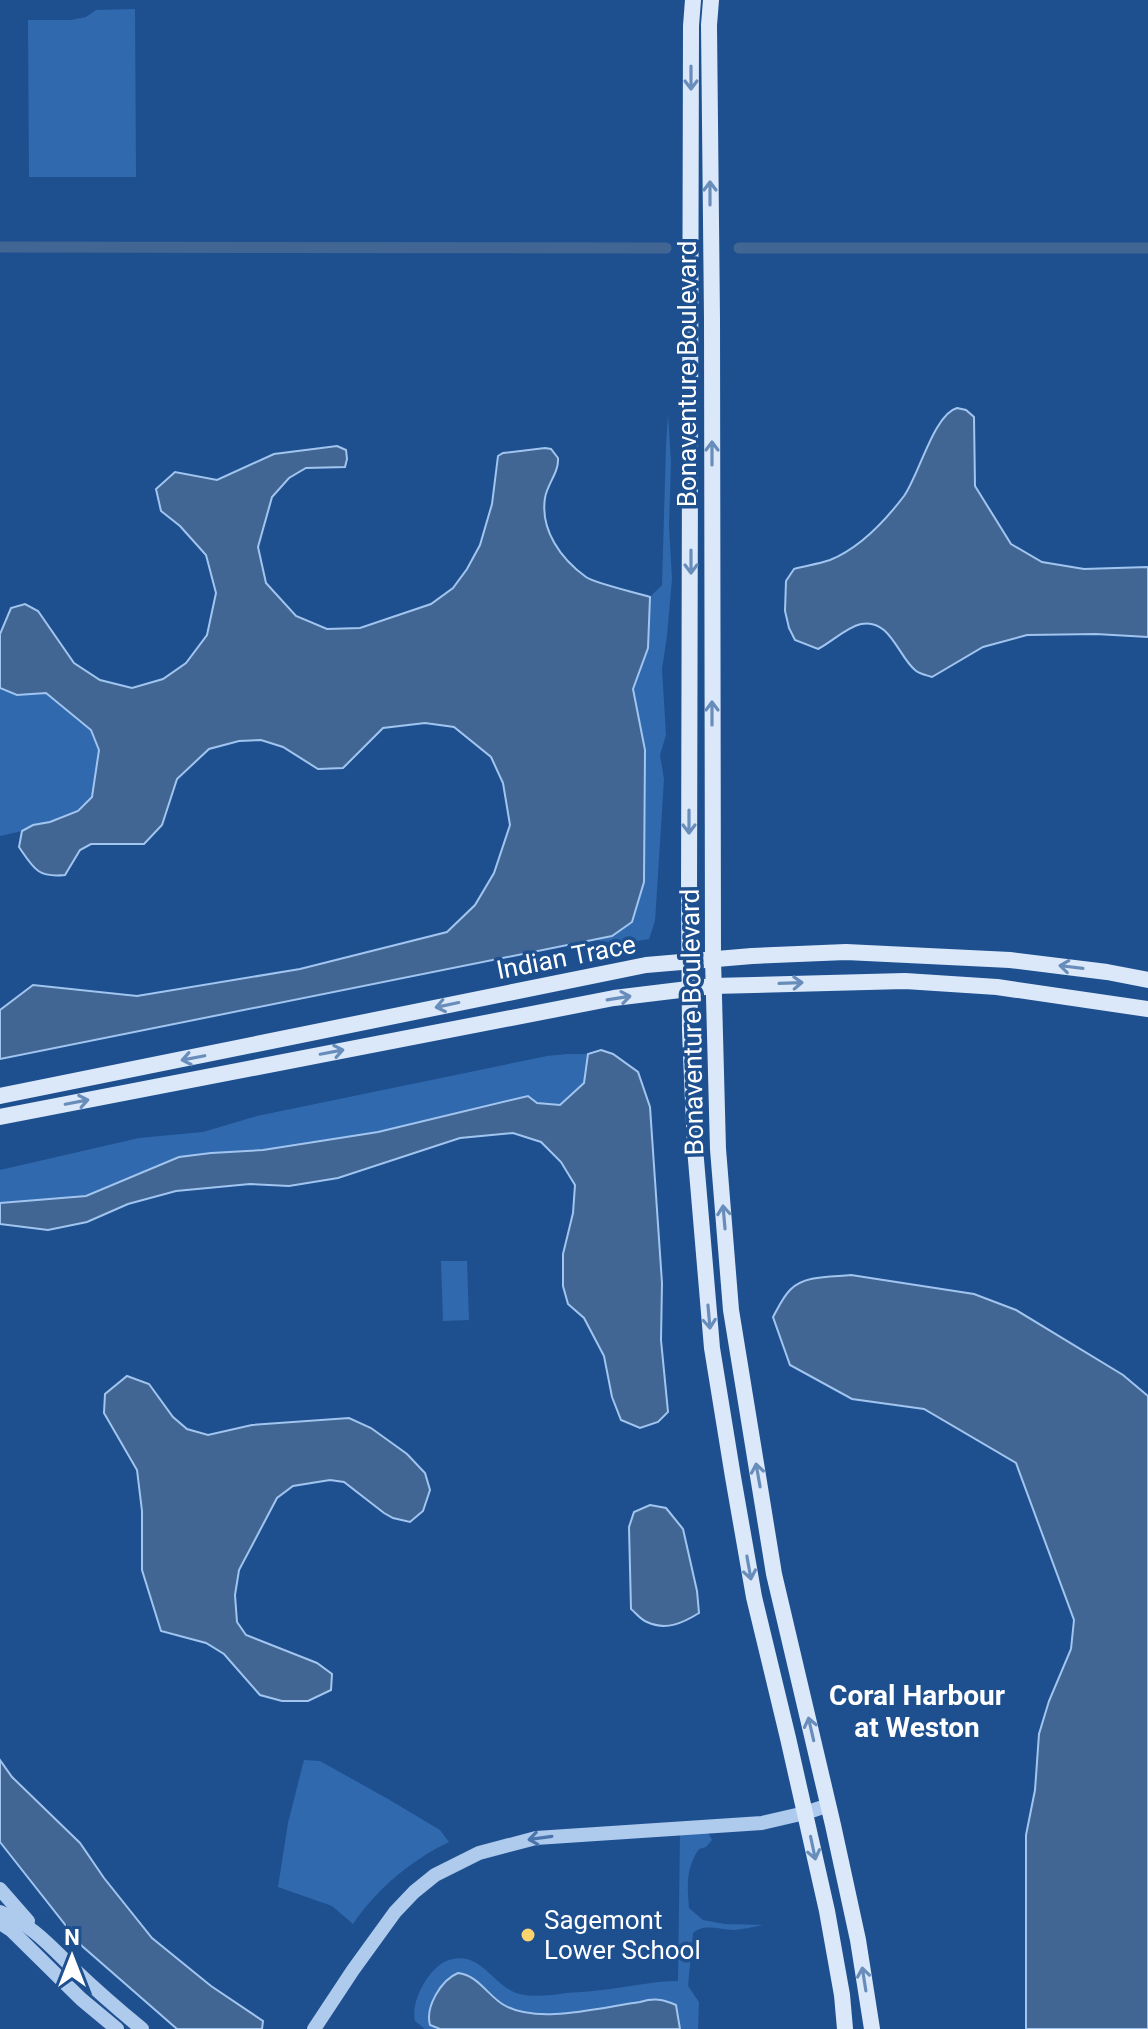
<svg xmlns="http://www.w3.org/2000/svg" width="1148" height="2029" font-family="Roboto,sans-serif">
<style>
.green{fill:#3169ae}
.water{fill:#426694;stroke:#a1c5ef;stroke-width:2}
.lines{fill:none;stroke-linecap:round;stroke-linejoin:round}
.canal{stroke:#426694;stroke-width:11}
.tertiary{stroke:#aecaed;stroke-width:14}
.secondary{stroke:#dae8fa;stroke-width:16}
.oneway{stroke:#698dba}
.oneway2{stroke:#4975ac}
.poi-dot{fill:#fcd36d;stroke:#1e5090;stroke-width:3}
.labels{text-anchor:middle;stroke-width:7;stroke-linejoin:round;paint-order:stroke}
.street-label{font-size:26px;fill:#fff;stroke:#1e5090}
.poi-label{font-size:26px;fill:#fff;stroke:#1e5090;text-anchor:start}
.neighbourhood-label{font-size:28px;font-weight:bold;fill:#fff;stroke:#1e5090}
</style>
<rect width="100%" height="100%" fill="#1e5090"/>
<g class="green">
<path d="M135,9L136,177H29L28,20H71L86,17L96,10Z"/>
<path d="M668,415L671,462L669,526L672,579L667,636L662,669L666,735L660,755L664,779L655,921L649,939L620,944L596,940L612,936L645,750L633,689L648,648L650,597L662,585L666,446Z"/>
<path d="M0,688L17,695L46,693L91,730L99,750L92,797L78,811L50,822L33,825L22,831L0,836Z"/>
<path d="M568,1054H588L584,1083L560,1105L537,1103L528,1096L378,1132L263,1150L211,1153L179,1157L86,1196L0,1203V1170L139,1138L203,1132L257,1116L547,1056Z"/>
<path d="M441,1261H467L469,1320L443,1321Z"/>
<path d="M304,1760L320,1761L388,1799L440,1830L449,1842C411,1860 376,1890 353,1924L332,1906L278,1887L288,1823Z"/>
<path d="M704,1832L709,1834L712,1840L706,1847L699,1849C686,1867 687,1887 689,1908L703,1920L725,1924L763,1925C753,1927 744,1929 734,1930C720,1930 705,1923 693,1933L688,1986L699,2002L698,2029H680L676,2005C663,1999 654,1998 640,2002C610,2006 548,2021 521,2013C498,2006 481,1978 464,1974C458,1972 457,1974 452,1976L430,2025L440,2029H425L415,2021C410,2002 429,1966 449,1960C483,1949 493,1990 524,1995C538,1997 553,1995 567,1993C581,1992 596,1991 610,1989C633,1986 655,1981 678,1981L680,1834Z"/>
</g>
<g class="water">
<path d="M957,408L966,410L974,417L975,486L1011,544L1042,562L1084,569L1148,567V637L1096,634L1027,635L983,647L932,677C926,675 919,674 915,670C898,656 890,618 861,624C845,628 832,642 818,649L795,640L789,628L785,611L786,581L794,569C805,566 818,564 830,560C860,548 885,521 904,496C919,475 934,414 957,408Z"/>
<path d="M337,446L346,450L347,459L345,467L306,468L289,478L272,497L258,547L266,583L296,616L327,629L360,628L431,604L453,588L467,569L480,545L492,504L498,456L503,453L545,448L551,449L558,458C559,473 547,484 545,498C540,530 561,559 586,577C596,584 635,592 650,597L648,648L633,689L645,750L644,882L632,922L612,936L0,1059V1010L33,985L137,996L300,969L447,932L475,905L494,873L510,825L503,783L491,757L454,727L425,723L383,728L343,768L318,769L283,747L261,740L239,741L209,749L177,779L162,825L144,844H91L80,850L65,875C38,878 34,869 19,847L22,831L33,825L50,822L78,811L92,797L99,750L91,730L46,693L17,695L0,688V634L11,608L25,604L38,611L74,663L100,680L132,688L163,679L186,663L207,635L216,593L206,555L180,526L161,511L156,489L175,472L217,480L274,454Z"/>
<path d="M601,1050L613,1054L638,1072L650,1107L662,1283L661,1340L668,1412L658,1422L640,1428L621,1420L612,1397L604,1356L584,1318L568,1304L563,1286V1254L573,1213L575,1185L561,1162L541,1142L513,1133L460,1138L338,1178L289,1186L250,1184L176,1191L128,1204L87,1222L48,1230L0,1224V1203L86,1196L179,1157L211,1153L263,1150L378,1132L528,1096L537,1103L560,1105L584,1083L588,1054Z"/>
<path d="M851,1275L974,1294L1016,1310L1123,1375L1148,1396V2029H1026V1835L1035,1790L1039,1734L1049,1701L1071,1649L1074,1620L1016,1463L924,1409L852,1399L790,1365L773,1317C778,1308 783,1297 790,1290C804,1275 832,1277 851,1275Z"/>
<path d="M127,1376L149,1384L173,1417L187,1429L208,1435L252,1425L349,1418L371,1428L407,1454L425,1473L430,1490L423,1511L410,1522L393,1518L384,1513L344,1482L330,1480L293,1486L277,1498L239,1570L235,1595L237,1622L246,1635L317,1663L332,1674L331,1690L308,1701H282L260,1695L224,1654L206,1643L161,1631L142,1570V1511L137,1470L104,1413L105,1394Z"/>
<path d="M650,1505L666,1508L683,1529L697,1591L699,1613C683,1623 666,1631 647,1622C641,1620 636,1613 631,1609L629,1527L634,1512Z"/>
<path d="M0,1760L12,1777L80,1843L104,1878L152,1938L211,1986L263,2021L262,2029H177L82,1946L0,1842Z"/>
<path d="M458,1973C478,1975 488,1996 504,2005C537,2025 602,2007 640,2002C654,1998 663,1999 676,2005L680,2029H440L430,2025C425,2007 441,1980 458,1973Z"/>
</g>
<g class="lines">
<g class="canal">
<path d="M0,247L666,248"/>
<path d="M739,248H1148"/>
</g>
<g class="tertiary">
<path d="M0,1889L28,1921"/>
<path d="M0,1912C33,1925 50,1946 75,1970C97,1991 119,2010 142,2029"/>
<path d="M0,1923L11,1930L81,1999L117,2029"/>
<path d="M314,2029L353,1970L395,1912L414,1892L435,1875L479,1853L536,1838L762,1823L805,1813L829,1805"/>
</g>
<g class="secondary">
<path d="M693,0L691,26L689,897L690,1031L695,1148L712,1348L733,1477L754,1597L788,1738L827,1911L842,1995L845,2029"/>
<path d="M711,0L709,25L712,319L713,959L718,1149L731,1310L774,1574L833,1825L858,1940L872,2029"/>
<path d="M0,1096L646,965L752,956L846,952L1010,960L1107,972L1148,980"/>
<path d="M0,1117L614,998L713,986L905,981L997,987L1148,1009"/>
</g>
</g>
<defs><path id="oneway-shaft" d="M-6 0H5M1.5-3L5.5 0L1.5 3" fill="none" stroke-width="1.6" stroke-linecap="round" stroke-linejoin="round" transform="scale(2)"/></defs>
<g class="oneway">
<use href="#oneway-shaft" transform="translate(691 78) rotate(90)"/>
<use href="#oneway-shaft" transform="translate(710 193) rotate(-90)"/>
<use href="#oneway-shaft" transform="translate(712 453) rotate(-90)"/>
<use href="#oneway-shaft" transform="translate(691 562) rotate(90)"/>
<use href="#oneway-shaft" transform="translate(712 713) rotate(-90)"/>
<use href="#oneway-shaft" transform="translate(689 822) rotate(90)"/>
<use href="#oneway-shaft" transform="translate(1071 967) rotate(-173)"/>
<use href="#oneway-shaft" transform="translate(791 983) rotate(-2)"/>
<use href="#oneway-shaft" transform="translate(619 998) rotate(-9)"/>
<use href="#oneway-shaft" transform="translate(447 1005) rotate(168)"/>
<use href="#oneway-shaft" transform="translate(332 1052) rotate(-11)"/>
<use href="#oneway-shaft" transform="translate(193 1058) rotate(169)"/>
<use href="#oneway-shaft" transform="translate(77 1102) rotate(-11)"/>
<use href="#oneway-shaft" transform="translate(724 1217) rotate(-95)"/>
<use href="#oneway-shaft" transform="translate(709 1317) rotate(85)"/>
<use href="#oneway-shaft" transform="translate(758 1475) rotate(-100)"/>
<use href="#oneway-shaft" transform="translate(749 1568) rotate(80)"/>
<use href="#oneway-shaft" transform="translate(811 1729) rotate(-103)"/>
<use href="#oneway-shaft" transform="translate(813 1848) rotate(78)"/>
<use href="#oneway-shaft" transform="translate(864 1979) rotate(-99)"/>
</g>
<use class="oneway2" href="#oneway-shaft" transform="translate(540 1838) rotate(172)"/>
<circle class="poi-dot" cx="528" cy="1935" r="8"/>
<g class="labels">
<g class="street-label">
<text transform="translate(687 374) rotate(-90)" y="9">Bonaventure Boulevard</text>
<text transform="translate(566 957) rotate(-11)" y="9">Indian Trace</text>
<text transform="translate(692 1022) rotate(-91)" y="9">Bonaventure Boulevard</text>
</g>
<g class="poi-label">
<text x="544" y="1929">Sagemont<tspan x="544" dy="30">Lower School</tspan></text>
</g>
<g class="neighbourhood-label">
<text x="917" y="1705">Coral Harbour<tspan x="917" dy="32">at Weston</tspan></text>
</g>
</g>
<g transform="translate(72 1957)" stroke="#1e5090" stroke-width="6" paint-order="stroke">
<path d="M0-6L14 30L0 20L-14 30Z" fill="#ffffff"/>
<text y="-12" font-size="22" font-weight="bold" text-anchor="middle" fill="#ffffff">N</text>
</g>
</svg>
